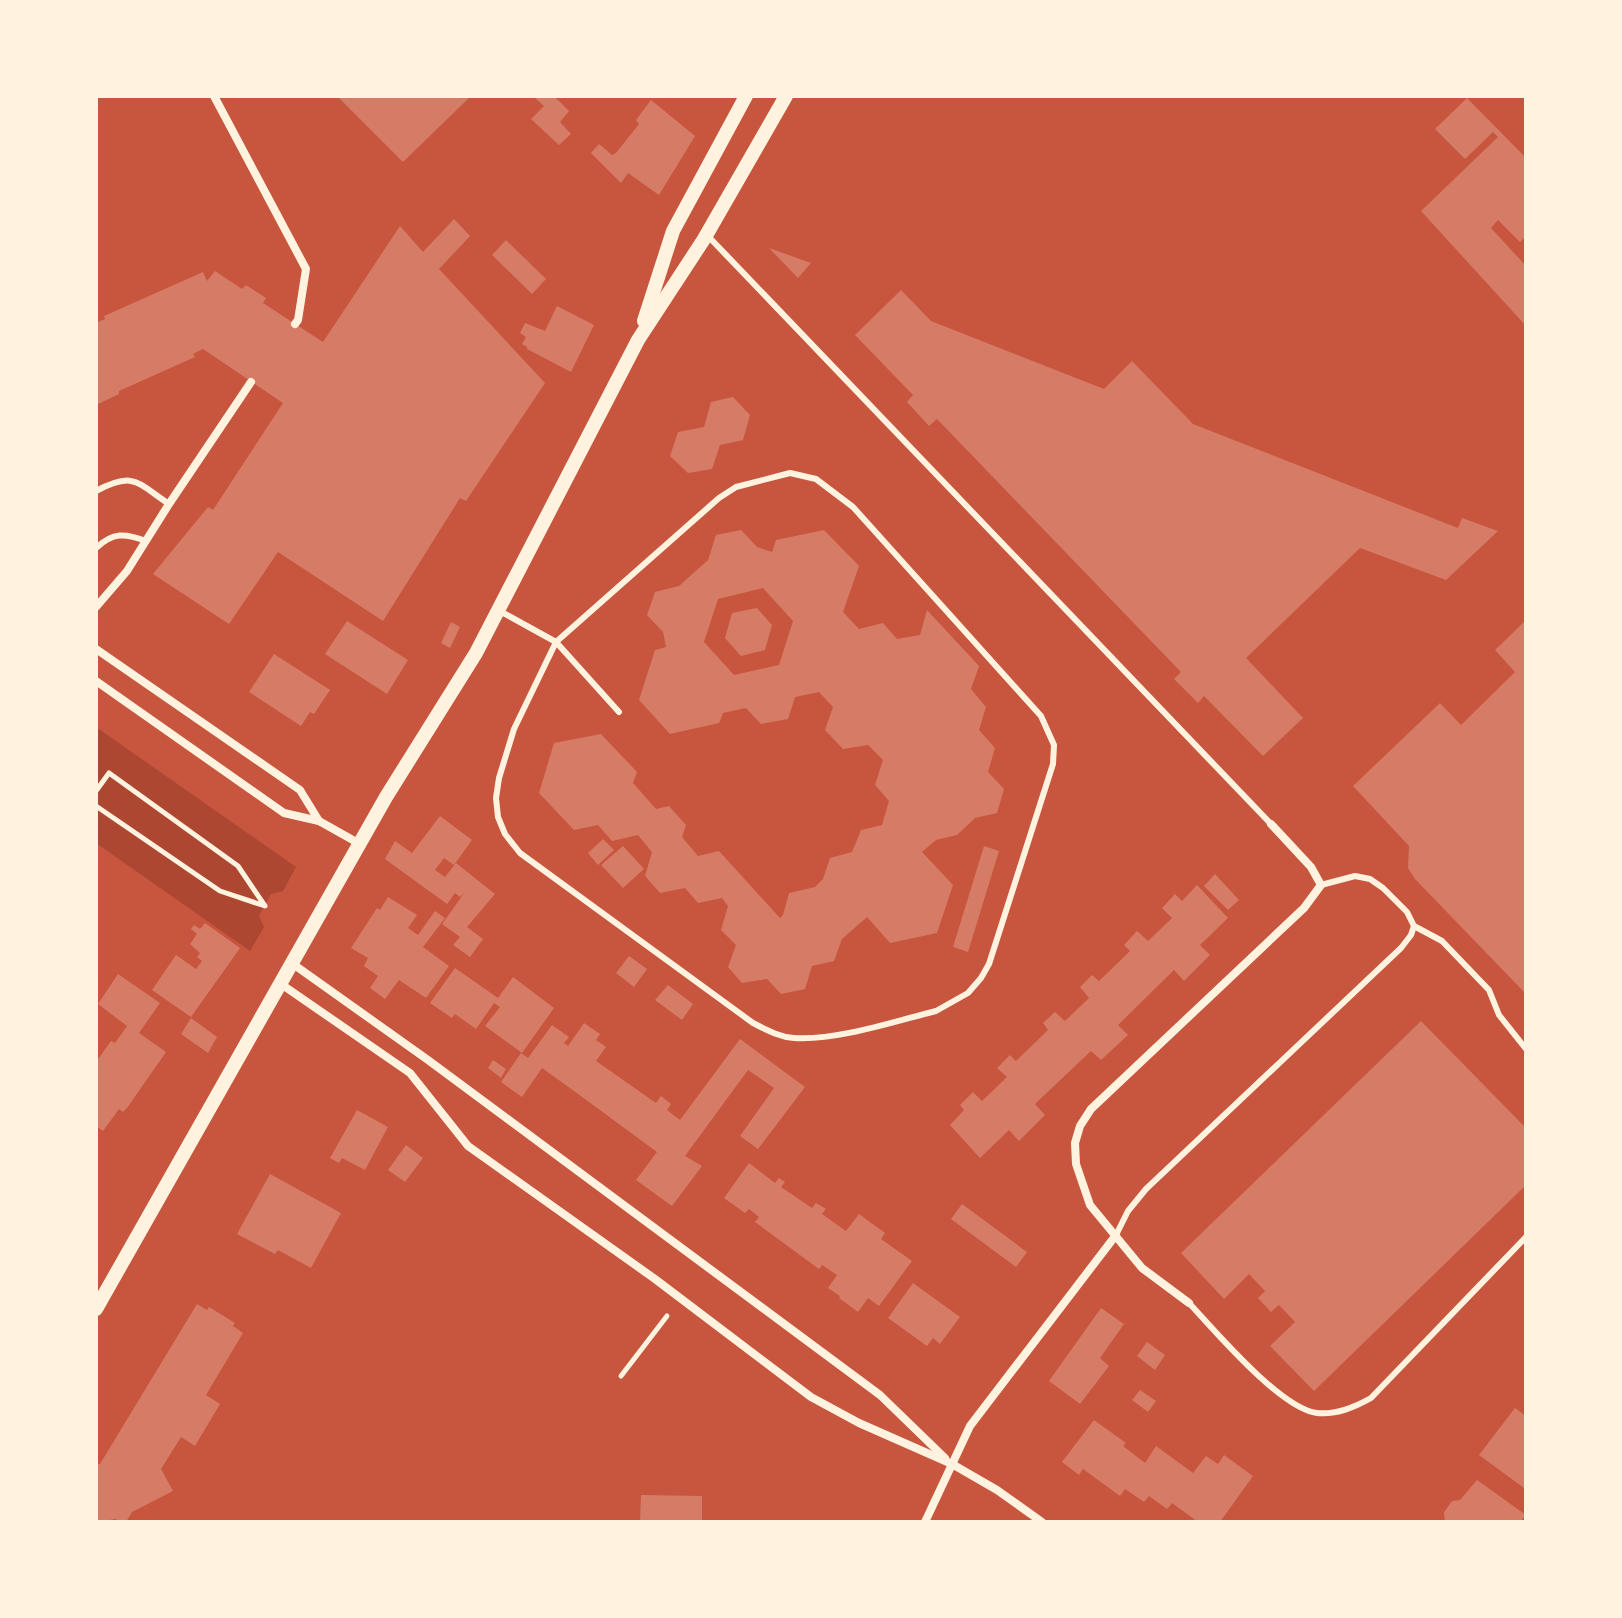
<svg xmlns="http://www.w3.org/2000/svg" width="1622" height="1618" font-family="Figtree,sans-serif">
<style>
.green{fill:#ae4732}
.building{fill:#d67c66;fill-rule:evenodd}
.lines{fill:none;stroke-linecap:round;stroke-linejoin:round}
.path{stroke:#fff3e0;stroke-width:5}
.service{stroke:#fff3e0;stroke-width:6}
.minor{stroke:#fff3e0;stroke-width:8}
.tertiary{stroke:#fff3e0;stroke-width:14}
</style>
<rect width="100%" height="100%" fill="#c8553d"/>
<path class="green" d="M96,727L296,867L283,891L271,894L259,916L264,927L250,951L96,843Z"/>
<g class="building">
<path d="M337,96H471L403,162Z"/>
<path d="M533,96H554L569,111L560,122L571,134L559,145L531,119L544,106Z"/>
<path d="M1467,98L1526,158V236L1520,242L1498,220L1491,228L1526,266V326L1421,211L1498,137L1493,132L1465,159L1435,129Z"/>
<path d="M651,100L695,136L659,195L628,173L621,183L591,153L599,144L612,155L616,153L639,124L636,120Z"/>
<path d="M454,219L470,236L439,269L545,383L466,501L460,498L383,621L278,552L229,624L153,574L208,507L213,510L283,403L203,349L193,354L195,357L119,391V394L96,405V323L105,319L104,316L203,272L207,281L215,271L242,289L246,285L266,298L263,303L323,342L400,226L423,252Z"/>
<path d="M506,240L546,279L532,294L492,255Z"/>
<path d="M769,248L811,263L798,278Z"/>
<path d="M901,290L931,321L1104,389L1132,361L1193,424L1458,528L1462,518L1498,531L1446,580L1360,548L1246,658L1303,718L1263,756L1204,696L1198,703L1174,679L1181,672L937,419L929,426L907,402L913,395L855,335Z"/>
<path d="M557,306L594,325L571,372L527,349V347L522,344L526,337L520,333L525,323L545,331Z"/>
<path d="M733,397L750,415L743,440L720,445L712,469L688,473L670,456L678,432L704,427L711,402Z"/>
<path d="M741,530L757,547L772,552L776,540L824,530L859,566L843,612L859,629L883,623L897,639L920,635L927,610L979,666L971,689L986,707L979,730L995,748L988,772L1004,789L997,813L975,818L957,835L936,840L922,852L953,885L937,933L890,943L867,917L842,939L834,961L812,966L805,989L781,994L767,979L742,983L728,967L736,945L721,930L728,906L722,898L698,903L685,888L660,893L645,876L652,852L638,835L612,841L598,825L574,830L539,793L554,743L601,734L637,772L633,783L656,809L669,806L686,825L682,837L698,856L719,851L780,918L783,915L789,893L815,887L823,879L830,858L852,852L861,830L882,825L889,801L875,785L883,760L868,745L843,749L825,730L833,707L819,692L795,697L788,719L761,724L746,708L723,713L719,723L670,734L639,700L655,650L666,647L663,632L647,615L655,592L679,586L708,560L716,535ZM763,588L793,621L779,665L734,675L704,642L718,599Z"/>
<path d="M757,608L772,625L765,650L741,656L725,638L732,613Z"/>
<path d="M1526,620V994L1415,879L1408,868L1409,846L1353,786L1440,703L1461,725L1515,672L1495,650Z"/>
<path d="M347,621L408,660L387,694L325,654Z"/>
<path d="M451,622L460,627L450,648L441,643Z"/>
<path d="M274,654L330,690L314,714L310,712L301,726L249,692Z"/>
<path d="M440,816L472,840L454,865L444,858L435,870L445,877L456,863L495,894L467,927L483,939L470,957L453,945L460,937L442,924L465,892L460,897L455,893L447,904L385,859L395,841L412,853Z"/>
<path d="M603,839L614,850L598,865L588,853Z"/>
<path d="M623,846L644,869L623,888L601,865Z"/>
<path d="M984,846L999,851L968,952L953,947Z"/>
<path d="M1215,874L1239,900L1228,910L1204,886Z"/>
<path d="M1197,885L1228,918L1200,945L1210,955L1184,981L1174,970L1118,1025L1128,1035L1101,1060L1091,1051L1035,1104L1045,1115L1019,1141L1009,1130L980,1158L950,1125L964,1110L960,1105L973,1092L982,1101L1007,1077L997,1068L1010,1055L1016,1061L1048,1030L1043,1023L1055,1012L1065,1021L1089,998L1080,987L1092,975L1099,981L1130,951L1124,945L1137,931L1148,941L1172,918L1162,908L1175,894L1182,901Z"/>
<path d="M388,897L417,915L408,928L418,935L435,911L445,918L423,947L449,966L426,998L399,980L385,999L370,988L378,976L364,966L368,958L351,948L377,908L380,910Z"/>
<path d="M205,923L240,948L191,1017L152,990L176,955L196,969L202,961L197,957L200,953L190,944L197,934L191,929L194,925L200,929Z"/>
<path d="M629,956L647,969L634,987L616,973Z"/>
<path d="M455,968L498,998L513,977L554,1008L522,1053L485,1026L500,1007L494,1003L476,1029L455,1014L452,1018L430,1003Z"/>
<path d="M118,974L160,1003L139,1033L166,1052L127,1108L123,1112L119,1109L103,1131L96,1126V1062L111,1041L115,1043L127,1026L98,1004Z"/>
<path d="M668,985L693,1004L682,1020L655,1000Z"/>
<path d="M191,1018L217,1037L208,1053L181,1034Z"/>
<path d="M1421,1021L1526,1128V1185L1314,1391L1270,1346L1295,1322L1279,1305L1271,1312L1258,1298L1265,1291L1249,1274L1224,1299L1181,1253Z"/>
<path d="M584,1023L600,1034L596,1040L606,1047L596,1061L656,1103L661,1096L671,1104L667,1110L680,1120L740,1039L805,1087L758,1149L740,1136L774,1088L748,1070L685,1156L702,1166L672,1206L636,1180L657,1152L574,1091L542,1068L522,1097L501,1082L521,1053L528,1058L552,1025L569,1037L564,1043L568,1046Z"/>
<path d="M493,1060L506,1069L501,1078L488,1068Z"/>
<path d="M357,1110L388,1127L365,1170L342,1158L339,1163L330,1158Z"/>
<path d="M406,1145L423,1158L405,1182L388,1170Z"/>
<path d="M749,1163L775,1183L779,1178L785,1182L781,1187L812,1208L816,1203L826,1209L822,1214L846,1231L859,1214L885,1233L881,1239L912,1261L879,1306L868,1298L858,1312L839,1298L840,1296L828,1288L837,1275L822,1265L819,1269L755,1222L759,1217L749,1209L745,1213L724,1198Z"/>
<path d="M270,1174L341,1213L311,1268L278,1250L275,1254L237,1234Z"/>
<path d="M962,1204L1027,1252L1016,1267L951,1219Z"/>
<path d="M913,1283L960,1317L940,1344L933,1338L927,1346L888,1318Z"/>
<path d="M197,1304L207,1310L209,1307L235,1323L233,1326L243,1333L206,1395L220,1404L195,1446L181,1437L161,1469L173,1491L132,1512L126,1522H117L116,1519L96,1522V1465L100,1464Z"/>
<path d="M1101,1308L1124,1324L1100,1358L1109,1366L1080,1404L1049,1381Z"/>
<path d="M1147,1342L1165,1355L1155,1370L1137,1356Z"/>
<path d="M1140,1390L1156,1401L1148,1412L1132,1400Z"/>
<path d="M1515,1408L1526,1416L1524,1488L1479,1455Z"/>
<path d="M1094,1420L1126,1443L1123,1446L1145,1463L1156,1446L1193,1473L1206,1456L1218,1464L1224,1455L1253,1476L1220,1522H1198L1172,1503L1167,1509L1149,1496L1144,1502L1125,1489L1120,1496L1083,1469L1079,1475L1062,1462Z"/>
<path d="M1477,1480L1526,1515L1520,1522H1445L1444,1512L1452,1501L1460,1500Z"/>
<path d="M641,1495L702,1496V1522H640Z"/>
</g>
<g class="lines">
<g class="path">
<path d="M96,791L109,773L238,866L265,906L220,891L96,806"/>
<path d="M621,1376L667,1316"/>
</g>
<g class="service">
<path d="M707,235L1271,824"/>
<path d="M790,473L816,479L853,507L1041,716L1054,745L1053,764L989,964L981,978L968,993L936,1011C896,1021 836,1041 794,1038C779,1037 767,1030 753,1023L520,853L505,834L498,817L496,798L499,778L514,729L556,642L719,498L736,487Z"/>
<path d="M96,491C134,471 136,482 169,504"/>
<path d="M96,548C113,532 125,533 146,541"/>
<path d="M498,610L556,642L619,712"/>
<path d="M1321,885L1355,876L1370,879L1383,888L1407,912L1414,926L1442,941L1489,990L1499,1015L1526,1049"/>
<path d="M1116,1235L1128,1211L1146,1189L1401,948L1411,935L1414,926"/>
<path d="M1189,1303C1215,1331 1281,1409 1317,1413C1337,1415 1355,1407 1371,1398L1526,1237"/>
</g>
<g class="minor">
<path d="M214,96L306,269L298,320L295,324"/>
<path d="M96,607L127,571L169,504L251,382"/>
<path d="M96,649L300,790L319,821"/>
<path d="M96,681L284,813L319,821L360,844"/>
<path d="M293,964L428,1060L880,1395L945,1458"/>
<path d="M281,984L410,1073L468,1146L655,1279L811,1397L859,1423L952,1464L997,1490L1042,1522"/>
<path d="M1189,1303L1142,1268L1090,1205L1076,1164L1075,1143L1080,1126L1091,1109L1304,908L1321,885L1311,867L1271,824"/>
<path d="M925,1522L970,1426L1116,1235"/>
</g>
<g class="tertiary">
<path d="M644,321L673,231L746,96"/>
<path d="M96,1309L386,797L476,653L638,340L704,239L786,96"/>
</g>
</g>
<rect width="1622" height="1618" fill="none" stroke="#fff3e0" stroke-width="196"/>
</svg>
